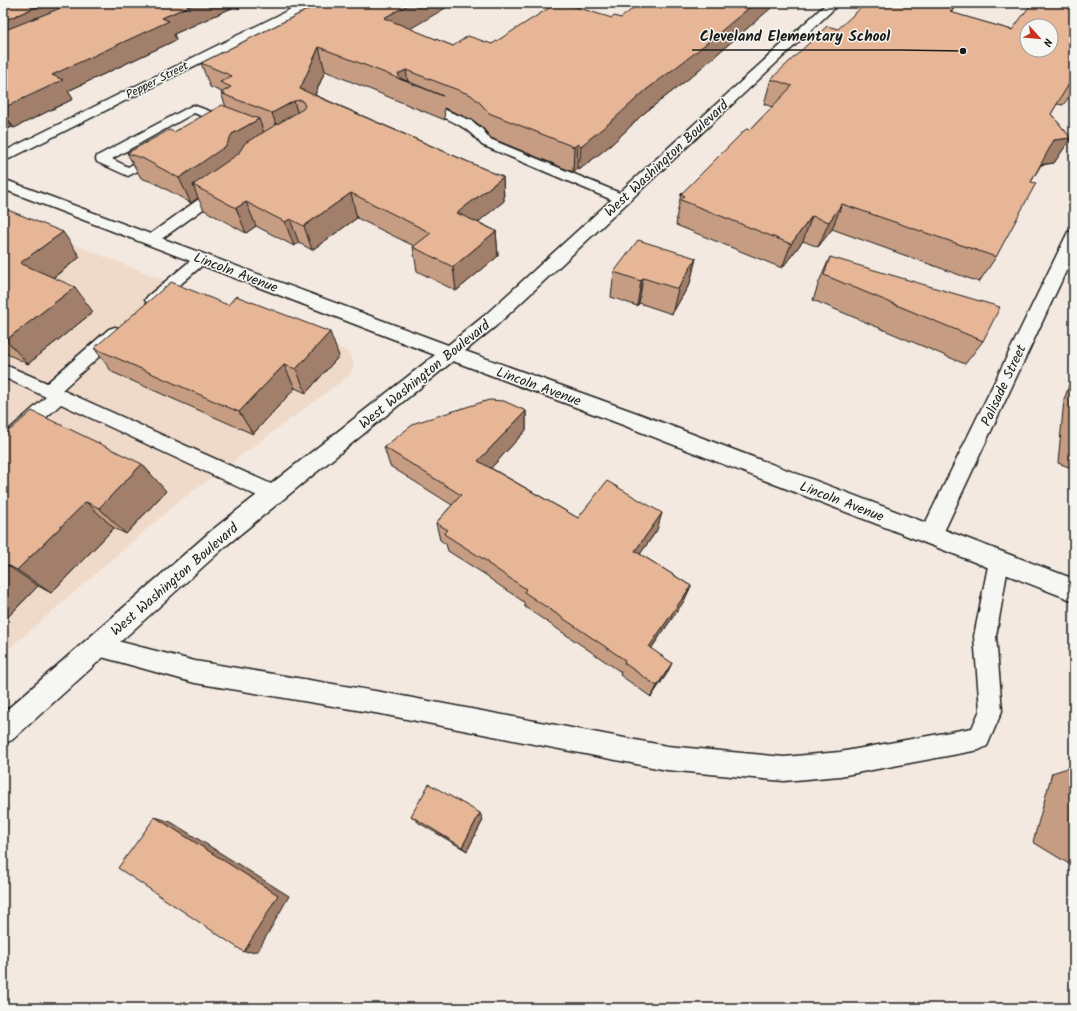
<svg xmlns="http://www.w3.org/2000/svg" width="1077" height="1011" font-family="Kalam,sans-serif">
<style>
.built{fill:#efdaca}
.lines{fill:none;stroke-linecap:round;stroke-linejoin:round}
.lane-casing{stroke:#1c1c1c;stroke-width:3}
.street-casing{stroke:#1c1c1c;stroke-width:3}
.secondary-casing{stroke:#1c1c1c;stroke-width:3}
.lane{fill:#f6f6f2;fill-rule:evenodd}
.street{fill:#f6f6f2;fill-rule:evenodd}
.secondary{fill:#f6f6f2;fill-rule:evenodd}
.wall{fill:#c69d82;stroke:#1c1c1c}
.shaded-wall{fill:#a17f6a;stroke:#1c1c1c}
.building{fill:#e6b697;stroke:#1c1c1c;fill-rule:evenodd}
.labels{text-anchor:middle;stroke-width:3;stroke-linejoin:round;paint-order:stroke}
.far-street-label{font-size:12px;fill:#1c1c1c;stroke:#f6f6f2}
.street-label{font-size:14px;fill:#1c1c1c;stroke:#f6f6f2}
.leader{fill:none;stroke:#1c1c1c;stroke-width:1.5}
.callout-dot{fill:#1c1c1c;stroke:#f6f6f2;stroke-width:1.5}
.callout-label{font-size:15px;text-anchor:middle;font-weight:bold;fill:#1c1c1c;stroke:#f6f6f2;stroke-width:3;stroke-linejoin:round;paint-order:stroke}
</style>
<rect width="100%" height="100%" fill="#f3e9e0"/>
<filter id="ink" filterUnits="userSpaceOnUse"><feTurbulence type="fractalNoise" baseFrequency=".025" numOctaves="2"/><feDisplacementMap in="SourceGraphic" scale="8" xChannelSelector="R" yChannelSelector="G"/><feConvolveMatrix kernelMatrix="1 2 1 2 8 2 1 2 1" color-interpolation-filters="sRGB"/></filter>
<g filter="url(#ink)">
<path class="built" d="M3,217L349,352L354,365L350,375L177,503L3,654Z"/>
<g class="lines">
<defs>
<g id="lane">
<path d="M421,100L472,121L482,129L490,139L627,196L629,199L627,202L622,203L617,202L482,145C464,122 442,117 417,107L415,104L417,101Z"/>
<path d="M193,105L225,117L227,120L225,123L221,124L194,113L112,159L128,167L153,152H163L164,155L163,158L128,176L97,162L96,159L97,156Z"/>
<path d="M222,185L227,186L229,189L227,192L156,243L151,245L146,243L144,240L146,237L217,186Z"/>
<path d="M201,254L206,256L208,259L206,262L158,304L153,305L148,304L145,300L148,296L196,256Z"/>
<path d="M115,327L121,329L123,333L121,337L62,390L280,488L282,494L280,500L273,502L266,500L61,404L9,451L3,453V435L46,397L3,377V364L47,383L109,329Z"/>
<path d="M999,552L1006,555L1009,561L996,636L1002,711L987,746L979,750L840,776L784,781L667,770L381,714L195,683L98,656L90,653L87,646L90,639L98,636L195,661L381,692L667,746L784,757L840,752L972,728L980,710L974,636L989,561L992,555Z"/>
</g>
<g id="street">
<path d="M303,3H318L316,5L3,162V152Z"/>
<path d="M1074,231V254L939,542L931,545L923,542L920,535L923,528L1066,236L1068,232Z"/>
</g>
<path id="secondary" d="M827,3H840L496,326L465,351L637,413L1074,579V601L623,425L453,361L227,545L12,740L3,744V713L211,531L435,355L3,189V179L448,345L484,316Z"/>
</defs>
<use href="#lane" class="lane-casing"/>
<use href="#street" class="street-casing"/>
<use href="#secondary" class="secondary-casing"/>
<use href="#lane" class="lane"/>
<use href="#street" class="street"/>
<use href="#secondary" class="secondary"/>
</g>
<g class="wall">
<path d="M3,3H249L239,8L234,7L174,34L176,40L68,91L73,99L14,128L12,127L5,130L3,128Z"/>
<path d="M1074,3V91L1070,97H1069L1063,105L1057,104L1051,114L1071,138L1054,163L1041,165L1031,182L996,257L979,282L832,229L818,247L803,241L782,268L676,225L677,219H676L681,194L750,130L772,107L764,104L771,79L954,4L952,8V13L1012,30Z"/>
<path d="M768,10L687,80L643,114L612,144L579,170L577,169L573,172L491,138L483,128L473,120L444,108L445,120L325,71L315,95L503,177L504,201L478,222L496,231L498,256L456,291L417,271L413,247L414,246L357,218L312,250L299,243L294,246L256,226L246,233L204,210L198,198L191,203L155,183L141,178L127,153L174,132L226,107L221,93L222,92L210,87L201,63L410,29L453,46L492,44L612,18H621Z"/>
<path d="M3,208L80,257L53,278L93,312L28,364L3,352Z"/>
<path d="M830,257L983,341L965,364L813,300L819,282Z"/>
<path d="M696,258L690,283L672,314L639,303L637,306L611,297L614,272Z"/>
<path d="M94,348L339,356L306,393L295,388L253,434L112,372Z"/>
<path d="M1074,371V469L1058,463L1064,400Z"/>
<path d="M526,411V430L491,468L578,518L657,530L640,554L691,586L684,601L651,649L672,663L666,675L651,697L620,675L621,672L525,607L524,602L490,579L489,577L448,551L446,544L440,540L436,523L452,505L390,466L384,447Z"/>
<path d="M3,436L166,491L126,534L114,528L51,593L38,586L3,622Z"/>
<path d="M1074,765V867L1033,842L1052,773L1074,766Z"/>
<path d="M411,816L483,820L467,851L419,823Z"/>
</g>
<g class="shaded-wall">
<path d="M46,3H99L3,43V21Z"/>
<path d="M196,3H233L234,7L174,34L176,40L68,91L73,99L14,128L3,112V108L52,75L162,18Z"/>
<path d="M237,3H249L239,8Z"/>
<path d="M411,3H454L388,42L384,18Z"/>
<path d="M755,3H777L687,80L643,114L612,144L579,170L581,146L646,90Z"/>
<path d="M319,47L325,71L307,113L300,89Z"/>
<path d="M406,70L408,82L399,79L398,74Z"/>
<path d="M294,101L301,125L280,137L272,113Z"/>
<path d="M3,113L12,127L5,130L3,126Z"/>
<path d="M259,119L268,144L193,185L198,198L191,203L179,178L232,134Z"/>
<path d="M1071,138L1054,163L1037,165L1054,140Z"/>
<path d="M578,144L577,169L573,172L574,147Z"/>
<path d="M503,177L504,201L460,237L457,213Z"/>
<path d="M351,193L357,218L312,250L304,226Z"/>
<path d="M246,202L256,226L246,233L236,208Z"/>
<path d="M842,204L832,229L818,247L829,222Z"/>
<path d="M812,216L803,241L782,268L791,244Z"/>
<path d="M290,219L299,243L294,246L285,222Z"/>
<path d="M496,231L498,256L456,291L453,267Z"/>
<path d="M63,232L80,257L39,288L20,263Z"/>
<path d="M696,258L690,283L672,314L678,289Z"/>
<path d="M643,278L639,303L637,306L641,281Z"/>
<path d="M75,287L93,312L28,364L6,340Z"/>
<path d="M330,332L339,356L306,393L296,369Z"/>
<path d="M284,365L295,388L253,434L239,412Z"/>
<path d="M526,411V430L481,479L478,461Z"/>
<path d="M142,464L166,491L126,534L99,508Z"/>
<path d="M86,502L114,528L51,593L17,570Z"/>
<path d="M662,513L657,530L631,567L635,551Z"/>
<path d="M4,563L38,586L3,622V564Z"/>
<path d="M691,586L684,601L643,660L649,647Z"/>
<path d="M672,663L666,675L651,697L657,686Z"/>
<path d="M480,813L483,820L467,851L462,847Z"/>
<path d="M155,817L171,822L289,896L258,951L244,952Z"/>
</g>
<g class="building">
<path d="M3,3H46L3,21Z"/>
<path d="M73,3H196L162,18L169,21L52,75L63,80L3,108V31Z"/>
<path d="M321,3H411L384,18L453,46L468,36L492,44L557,3H563L612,18L614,16L621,18L640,3H755L691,56L646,90L614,119L581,146L578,144L574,147L489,113L481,104L471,95L406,70L398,74L400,78L443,96L319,47L300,89L503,177L457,213L496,231L453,267L413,247L431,233L351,193L304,226L290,219L285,222L246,202L236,208L193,185L238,154L245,143L303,109L305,106L302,100L294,101L272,113L230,97L221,93L231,87L220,82L232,76L201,63Z"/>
<path d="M866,3H951L954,4L950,8L954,9L950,12L1012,30L1032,3H1074V79H1072L1051,114L1071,138L1054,140L1031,182L1036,183L996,257L842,204L829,222L812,216L791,244L681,200L685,196L681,194L746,129L750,130L792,86L771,79L827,26L838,29ZM1027,26H1051V50H1027Z"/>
<path d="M222,105L259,119L232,134L226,146L179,178L142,158L127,153L169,130L174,132Z"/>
<path d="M3,208L63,232L20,263L75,287L6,340L3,338Z"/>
<path d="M638,240L696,258L678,289L643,278L641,281L614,272Z"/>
<path d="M830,257L1000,307L983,341L824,275Z"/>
<path d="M171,282L228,305L236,296L330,332L296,369L284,365L239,412L94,348Z"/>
<path d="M489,400L504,401L526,411L478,461L578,518L607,481L662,513L635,551L691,586L649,647L672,663L657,686L624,663L625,660L524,592L526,589L487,563L488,562L444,534L448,530L436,523L461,495L384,447L415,423Z"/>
<path d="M32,411L142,464L99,508L86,502L17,570L4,563L3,564V436Z"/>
<path d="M429,784L480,813L462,847L411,816Z"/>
<path d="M155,817L278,895L244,952L118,868Z"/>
</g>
</g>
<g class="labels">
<g class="far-street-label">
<text transform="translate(157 80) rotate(-27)" y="4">Pepper Street</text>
</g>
<g class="street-label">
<text transform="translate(666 158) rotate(-43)" y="5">West Washington Boulevard</text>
<text transform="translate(236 272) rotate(21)" y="5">Lincoln Avenue</text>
<text transform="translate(424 374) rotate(-39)" y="5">West Washington Boulevard</text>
<text transform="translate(1003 385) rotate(-65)" y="5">Palisade Street</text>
<text transform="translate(539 386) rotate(20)" y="5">Lincoln Avenue</text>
<text transform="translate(842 501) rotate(21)" y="5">Lincoln Avenue</text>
<text transform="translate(174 579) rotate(-41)" y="5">West Washington Boulevard</text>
</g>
</g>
<path class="leader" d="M963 51L899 50H692"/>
<circle class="callout-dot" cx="963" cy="51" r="4"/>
<g class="callout-label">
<text x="795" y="41">Cleveland Elementary School</text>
</g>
<rect width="1077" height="1011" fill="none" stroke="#f6f6f2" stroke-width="16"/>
<rect x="8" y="8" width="1061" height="995" fill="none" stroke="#1c1c1c" stroke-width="1.5" filter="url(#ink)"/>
<g transform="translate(1039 38) rotate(117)"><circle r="19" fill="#f6f6f2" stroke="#9f9f9c"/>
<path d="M0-3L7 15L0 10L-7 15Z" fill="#c8321e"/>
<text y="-6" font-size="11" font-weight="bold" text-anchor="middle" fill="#1c1c1c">N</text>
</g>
</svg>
